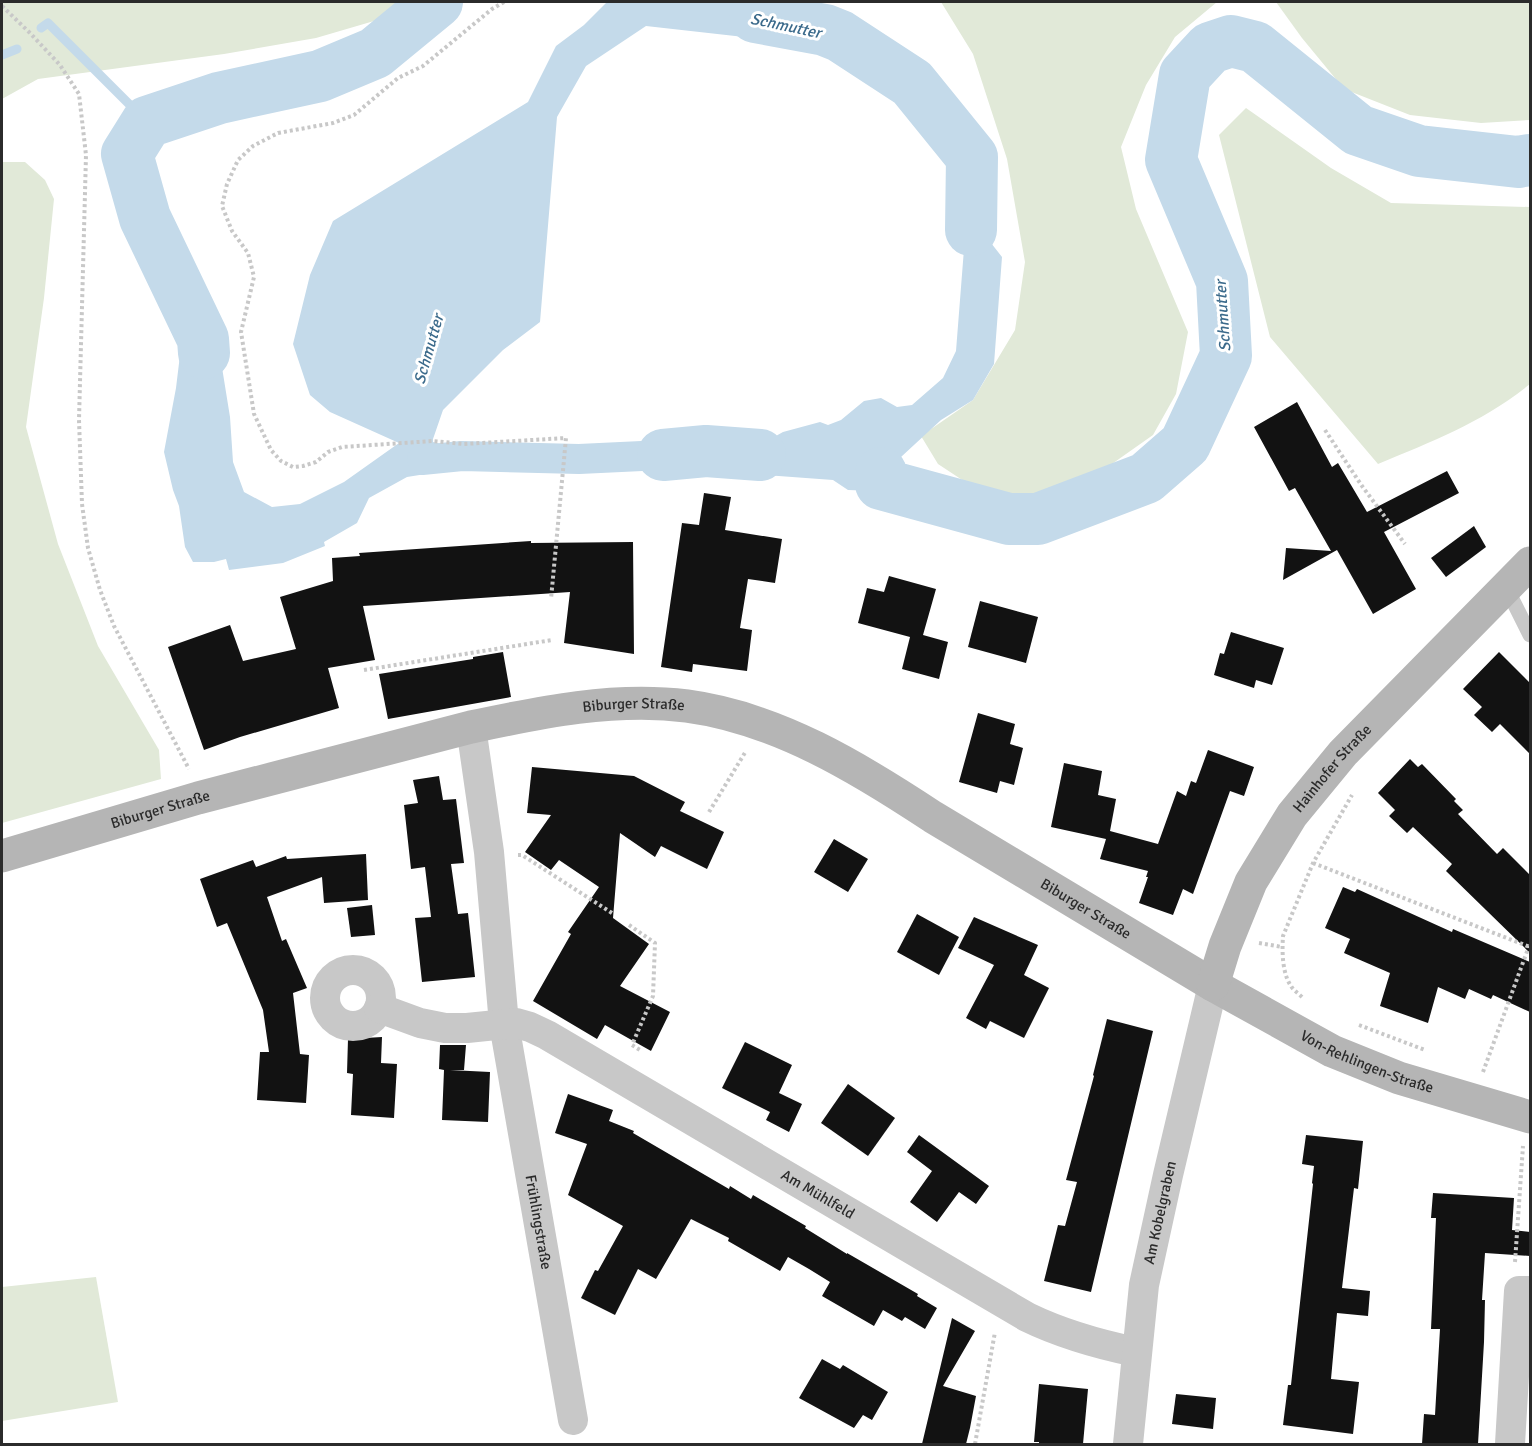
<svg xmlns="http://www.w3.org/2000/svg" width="1532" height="1446" font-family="Signika,sans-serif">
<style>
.green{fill:#e1e9d8}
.water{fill:#c4daea}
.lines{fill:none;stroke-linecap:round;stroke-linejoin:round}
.stream{stroke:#c4daea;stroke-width:9}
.canal{stroke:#c4daea;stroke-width:30}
.river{stroke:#c4daea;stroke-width:52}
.building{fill:#121212}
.path{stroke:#c8c8c8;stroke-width:4;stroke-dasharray:3 3;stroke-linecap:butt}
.lane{stroke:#c8c8c8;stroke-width:15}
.street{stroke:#c8c8c8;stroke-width:30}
.secondary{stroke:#b5b5b5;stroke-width:33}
.labels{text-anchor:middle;stroke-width:6;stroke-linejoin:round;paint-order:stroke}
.street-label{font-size:15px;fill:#2b2b2b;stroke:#fff}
.water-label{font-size:16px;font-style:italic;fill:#3b6a8b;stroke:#fff}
</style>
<rect width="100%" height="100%" fill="#fff"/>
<g class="green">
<path d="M2,2H399L374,21L316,38L224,54L38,79L2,99Z"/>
<path d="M941,2H1217L1175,37L1146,85L1121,147L1136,209L1188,332L1176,394L1153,435L1092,478L1037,504L985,495L938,464L921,436L973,400L1015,330L1025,262L1007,159L973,54Z"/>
<path d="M1276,2H1530V120L1481,123L1410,115L1344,89L1302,38Z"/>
<path d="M1246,108L1331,168L1391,203L1530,207V384C1481,423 1435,440 1378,464L1270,337L1219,135Z"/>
<path d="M2,162H25L45,180L54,199L44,298L26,427L58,544L98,646L159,750L161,779L2,823Z"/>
<path d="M96,1277L118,1402L2,1421V1287Z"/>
</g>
<g class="water">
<path d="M607,2H749L810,15L825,30L744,37L646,26L586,66L557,117L540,322L503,350L443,410L433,439V442L461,449L463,468L407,477L369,498L357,523L324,542L325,546L283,563L229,570L226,559L214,562H193L185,547L179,506L173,490L164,452L176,388L180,355L185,340L178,285L220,355L230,417L233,462L244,492L272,507L300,504L344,482L399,443L330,412L310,395L293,344L310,275L333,221L528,102L556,46L584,25Z"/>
<path d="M972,157L984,234L1002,257L994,364L973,400L941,420L901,457L908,477L922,475L939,500L935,507L918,509L875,491L848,490L833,480L765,475L734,470L689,453L713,443L731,440L758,446L783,432L820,422L828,425L841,420L864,401L881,398L897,407L912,405L943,378L956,351L964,249L949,218L951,174Z"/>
</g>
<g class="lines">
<g class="stream">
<path d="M41,28L48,23L147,122"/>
<path d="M2,55L17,49"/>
</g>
<path class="canal" d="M422,460L462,456L579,459L663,455"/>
<g class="river">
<path d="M755,17L825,30L840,36L912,83L972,157L971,230"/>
<path d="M204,353L203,339L145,218L127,154L147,122L219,98L320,76L375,53L437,2"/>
<path d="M663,455L706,451L760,455"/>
<path d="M881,473V484L1009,519H1038L1146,478L1185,444L1226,356L1222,281L1171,160L1185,75L1210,48L1231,41L1255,47L1358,130L1419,151L1518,162L1530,160"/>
</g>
</g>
<g class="building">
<path d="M1297,402L1332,467L1338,463L1367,512L1447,471L1459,493L1384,532L1416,589L1373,614L1337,550L1283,580L1286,548L1331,551L1295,488L1289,491L1254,427Z"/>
<path d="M704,493L731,497L725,530L782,539L775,583L748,579L740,628L752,630L747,671L693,664L692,672L661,667L682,523L699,525Z"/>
<path d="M1474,526L1486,547L1446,577L1431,558Z"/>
<path d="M531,541V543L633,542L634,654L564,643L570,592L363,606L375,660L328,668L339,708L240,737L204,750L168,647L230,625L243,661L296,649L280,597L333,581L332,558L360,556L359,553Z"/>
<path d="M889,576L936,589L923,635L948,642L939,679L902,669L910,637L858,623L867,588L884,592Z"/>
<path d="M980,601L1038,617L1026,663L968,647Z"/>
<path d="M1231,632L1284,648L1272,685L1256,680L1254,688L1214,675L1220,653L1224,654Z"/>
<path d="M503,652L511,697L388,719L379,674L473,659V657Z"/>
<path d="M1499,652L1530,683V754L1500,724L1492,732L1474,715L1482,707L1463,689Z"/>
<path d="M978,713L1015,724L1010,744L1023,748L1014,785L1000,781L997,793L959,782Z"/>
<path d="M1208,750L1254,767L1244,796L1230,791L1193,894L1183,889L1173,915L1139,903L1148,877H1146L1148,871L1100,859L1106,839L1051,827L1064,763L1102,771L1098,795L1116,799L1110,831L1158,844L1177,791L1186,796L1191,781L1196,783Z"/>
<path d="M1410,759L1418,767L1422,764L1456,799L1454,801L1463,810L1458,814L1497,854L1503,848L1530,875V953L1446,871L1452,864L1413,827L1407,833L1389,816L1395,810L1378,793Z"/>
<path d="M532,767L634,776L685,802L680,811L724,832L707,869L661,846L655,857L620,833L613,918L649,944L620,986L670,1012L651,1051L605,1025L597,1039L533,1001L571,934L568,932L599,887L559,860L551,870L525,852L551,815L527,813Z"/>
<path d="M439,776L443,800L456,799L464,863L451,864L458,914L468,913L475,977L422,982L415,918L431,917L425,867L411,869L404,805L418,803L413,780Z"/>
<path d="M834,839L868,859L848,892L814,872Z"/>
<path d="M366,854L368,900L324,903L322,877L267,897L282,941L286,939L307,988L293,993L300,1054L309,1055L306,1103L257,1100L260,1052H269L263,1010L227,923L217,927L200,879L253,860L256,867L286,856L287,859Z"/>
<path d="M1343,887L1355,892L1357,889L1452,932L1453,929L1530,962V1012L1493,995L1491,999L1469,989L1465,999L1438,987L1428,1023L1380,1006L1390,973L1344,953L1350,939L1325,928Z"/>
<path d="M372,905L375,935L351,937L347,908Z"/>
<path d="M917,914L959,937L939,975L897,952Z"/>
<path d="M974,917L1038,945L1024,975L1049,988L1024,1038L990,1021L986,1029L966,1018L994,965L958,948Z"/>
<path d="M1107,1019L1153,1031L1091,1292L1044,1281L1058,1225L1065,1226L1077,1182L1066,1180L1094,1076L1093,1075Z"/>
<path d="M382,1037L381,1063L397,1064L394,1118L351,1115L353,1074L347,1073L348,1039Z"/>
<path d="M745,1042L792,1065L779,1093L802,1104L789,1132L766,1120L770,1112L722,1088Z"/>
<path d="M440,1045H466L464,1070H450L490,1072L488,1122L442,1120L444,1070L439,1069Z"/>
<path d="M848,1084L895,1118L868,1156L821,1123Z"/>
<path d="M568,1094L613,1110L609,1121L634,1131L633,1133L729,1189L730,1186L751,1199L753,1195L806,1226L805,1228L847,1254V1253L918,1294L917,1296L937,1308L925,1329L905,1317L902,1321L883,1310L874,1326L822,1296L830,1282L809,1269L788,1257L780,1271L728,1241L729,1238L691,1219L656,1279L638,1269L615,1315L581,1298L595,1270L598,1271L623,1226L568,1195L587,1144L555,1133Z"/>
<path d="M919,1135L989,1186L976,1204L959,1192L937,1222L910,1202L932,1171L907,1152Z"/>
<path d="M1306,1135L1363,1141L1358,1189L1354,1188L1342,1288L1370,1291L1368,1316L1337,1313L1331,1379L1359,1382L1353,1434L1283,1425L1288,1385H1291L1313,1184L1312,1183L1314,1166L1302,1164Z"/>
<path d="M1433,1193L1514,1198L1512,1230L1530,1232V1256L1485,1253L1482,1300H1485L1484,1342L1478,1444H1422L1424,1414L1435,1415L1440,1329H1431L1436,1218H1431Z"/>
<path d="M952,1318L975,1331L943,1386L976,1396L970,1428L966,1444H922Z"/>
<path d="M822,1359L840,1369L843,1365L888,1392L872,1420L863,1415L854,1428L799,1398Z"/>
<path d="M1039,1384L1088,1389L1083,1444H1039V1442H1034Z"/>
<path d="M1176,1394L1216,1398L1213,1429L1172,1424Z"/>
</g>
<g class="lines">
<g class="path">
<path d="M504,2L492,9L423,66L398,78L354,115L333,123L278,133L253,146L238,160L227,184L222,206L232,231L248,253L254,277L241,332L254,414L271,450L281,461L293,467L303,466L316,462L328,452L342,447L433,441L464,444L566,438L551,599"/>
<path d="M2,6L30,33L60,65L79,94L86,155L79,420L82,504L88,548L100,590L114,626L189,769"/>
<path d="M1325,430L1362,486L1405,544"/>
<path d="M364,670L552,640"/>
<path d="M709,812L746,751"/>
<path d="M518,855H522L612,913"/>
<path d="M1313,863L1530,947"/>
<path d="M629,925L655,943L653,996L632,1045L640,1050"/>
<path d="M1259,943L1282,947"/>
<path d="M1302,997C1298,993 1293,990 1291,986C1282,973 1282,951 1283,936L1313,863L1352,795"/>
<path d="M1359,1025L1425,1050"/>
<path d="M1483,1072L1529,946"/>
<path d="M1515,1262L1523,1146"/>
<path d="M975,1444L995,1332"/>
</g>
<path class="lane" d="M1506,587L1530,635"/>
<g class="street">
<path id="s1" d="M471,727L489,852L504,1024L573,1420"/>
<circle cx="353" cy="998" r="28"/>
<path id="s2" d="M379,1008L420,1023L445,1028H467L516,1023L530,1027L547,1035L1027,1317C1062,1334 1097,1344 1136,1352"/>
<path id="s3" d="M1128,1444L1144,1285L1168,1175L1213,985"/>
<path d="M1510,1444L1519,1291H1530"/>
</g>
<g class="secondary">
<path id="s4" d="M2,856L198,798L471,727C541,712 614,697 687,706C777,718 859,768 933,817L1213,985L1332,1051L1399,1078L1530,1117"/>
<path id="s5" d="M1213,985L1225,946L1251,882L1292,815L1343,753L1530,563"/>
</g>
</g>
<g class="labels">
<g class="street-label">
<text dy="5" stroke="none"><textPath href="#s4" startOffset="651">Biburger Straße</textPath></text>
<text dy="5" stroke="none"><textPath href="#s5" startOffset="250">Hainhofer Straße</textPath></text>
<text dy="5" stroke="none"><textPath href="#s4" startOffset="165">Biburger Straße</textPath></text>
<text dy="5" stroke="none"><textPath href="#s4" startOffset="1155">Biburger Straße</textPath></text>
<text dy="5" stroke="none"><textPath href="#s4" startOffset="1476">Von-Rehlingen-Straße</textPath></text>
<text dy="5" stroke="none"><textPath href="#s2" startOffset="488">Am Mühlfeld</textPath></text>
<text dy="5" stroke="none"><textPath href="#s3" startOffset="234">Am Kobelgraben</textPath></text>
<text dy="5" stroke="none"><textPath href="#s1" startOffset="500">Frühlingstraße</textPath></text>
</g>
<g class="water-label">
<text transform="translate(786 25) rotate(12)" y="6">Schmutter</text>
<text transform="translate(1222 316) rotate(-94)" y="6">Schmutter</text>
<text transform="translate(428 349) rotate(-74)" y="6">Schmutter</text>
</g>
</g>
<rect width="1532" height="1446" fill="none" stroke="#2b2b2b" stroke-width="6"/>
</svg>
